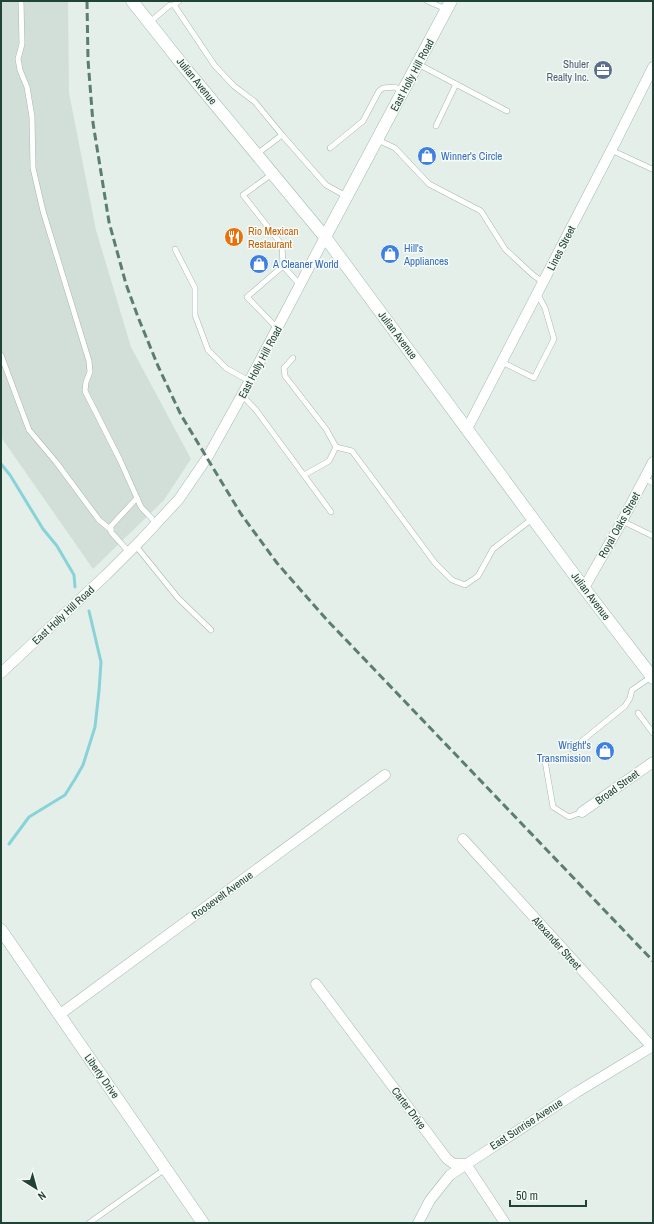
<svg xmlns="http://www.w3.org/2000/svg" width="654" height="1224" font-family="'Archivo Narrow',sans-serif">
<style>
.built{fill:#d2dfd8}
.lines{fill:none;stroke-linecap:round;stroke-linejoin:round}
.stream{stroke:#88d3d8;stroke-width:3}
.lane-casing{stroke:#a6b8b0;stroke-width:6}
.street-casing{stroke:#a6b8b0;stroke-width:11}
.secondary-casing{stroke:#a1bcb1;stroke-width:13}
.lane{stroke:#fff;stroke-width:5}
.street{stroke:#fff;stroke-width:10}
.secondary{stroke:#fff;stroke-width:12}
.rail{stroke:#5c7e72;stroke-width:3;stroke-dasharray:8 4;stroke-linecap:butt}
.labels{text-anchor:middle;stroke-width:3;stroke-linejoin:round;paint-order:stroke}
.service-label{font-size:11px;fill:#4e5e75;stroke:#f6fbf8;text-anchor:end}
.street-label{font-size:11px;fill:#214337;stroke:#f6fbf8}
.shop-label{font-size:11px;fill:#366cbe;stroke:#f6fbf8;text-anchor:start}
.food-label{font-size:11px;fill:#c56008;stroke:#f6fbf8;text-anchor:start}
</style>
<rect width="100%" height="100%" fill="#e4efe9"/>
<path class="built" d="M1,1H68L69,93L96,230L131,347L191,459L164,500L93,569L1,437Z"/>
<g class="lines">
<g class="stream">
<path d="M1,464L10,475L43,529L57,546L74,575L75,587"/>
<path d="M9,844L29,817L65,795L75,779L83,765L95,727L99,691L101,662L89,611"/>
</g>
<defs>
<g id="lane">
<path d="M21,1L22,44L18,59L20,70L27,87L32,117L33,168L43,211L89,361L90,372L86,382L85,391L120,460L141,507L157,524"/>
<path d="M427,1L446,9"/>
<path d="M174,5L179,1"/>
<path d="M150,22L170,5H174L215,66L234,86L255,102L282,135"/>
<path d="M418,64L507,111"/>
<path d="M436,126L456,84"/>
<path d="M378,140L395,148L429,184L481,211L505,249L533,275L543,282"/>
<path d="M330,148L363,121L379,91L383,88L395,87L402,91"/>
<path d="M611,150L652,169"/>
<path d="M257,154L282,135L326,185L346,196"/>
<path d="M272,174L243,195L282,245L283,266"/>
<path d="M175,249L195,288V315L208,350L226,368L249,381"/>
<path d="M277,328L247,297L283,266L300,285"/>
<path d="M1,355L29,430L56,462L99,520L111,530"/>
<path d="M293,358L284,368L285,376L326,429L336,447L329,461L304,475"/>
<path d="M502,362L534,378L554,339L545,308L537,293"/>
<path d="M242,395L256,410L331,512"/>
<path d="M336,447L352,451L435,563L452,580L465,585L478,576L493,549L532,519"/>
<path d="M644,478L653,483"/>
<path d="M622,521L653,536"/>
<path d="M136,546L178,598L211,630"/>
<path d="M129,552L111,532V526L137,498"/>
<path d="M638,713L653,733"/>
<path d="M572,749L625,706L630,698L632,690L651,677"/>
<path d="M545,761L553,807L569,817L582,812"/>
<path d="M89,1223L165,1169"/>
</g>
<g id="street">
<path d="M467,429L616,141L653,67"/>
<path d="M584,588L620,525L653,462"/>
<path d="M1,673L106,575L142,539L179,499L207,458L242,395L325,237"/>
<path d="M582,812L653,762"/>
<path d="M463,839L652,1047"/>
<path d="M316,984L447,1159L454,1164H466L505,1223"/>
<path d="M59,1015L385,775"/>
<path d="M418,1223L430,1200L450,1175L577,1092L653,1046"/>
</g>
<g id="secondary">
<path d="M132,1L185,68L325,237L584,588L653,678"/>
<path d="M325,237L451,1"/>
<path d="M1,930L203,1223"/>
</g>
</defs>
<use href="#lane" class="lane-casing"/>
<use href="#street" class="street-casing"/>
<use href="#secondary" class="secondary-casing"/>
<use href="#lane" class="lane"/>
<use href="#street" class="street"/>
<use href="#secondary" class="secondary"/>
<path class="rail" d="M87,1L88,60L93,123L109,222L126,284L138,317L158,366L181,415L241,514L277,563L327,620L653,961"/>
</g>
<defs>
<symbol id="office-disc" viewBox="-11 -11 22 22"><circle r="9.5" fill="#5c6f8a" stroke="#f6fbf8"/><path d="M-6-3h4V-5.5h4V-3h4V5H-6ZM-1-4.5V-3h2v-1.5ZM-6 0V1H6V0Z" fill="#fff"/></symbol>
<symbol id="shop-disc" viewBox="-11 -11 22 22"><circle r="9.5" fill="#3f7fe0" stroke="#f6fbf8"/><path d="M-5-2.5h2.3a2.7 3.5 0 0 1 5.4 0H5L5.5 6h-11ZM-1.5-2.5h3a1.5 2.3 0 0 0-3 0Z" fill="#fff"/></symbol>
<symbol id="restaurant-disc" viewBox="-11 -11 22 22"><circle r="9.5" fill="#e8710a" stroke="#f6fbf8"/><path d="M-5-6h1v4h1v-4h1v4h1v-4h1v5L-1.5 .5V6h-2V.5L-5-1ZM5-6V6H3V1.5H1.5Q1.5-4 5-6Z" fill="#fff"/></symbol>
</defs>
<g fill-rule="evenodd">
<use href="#office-disc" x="592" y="59" width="22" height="22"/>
<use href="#shop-disc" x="416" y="145" width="22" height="22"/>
<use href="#restaurant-disc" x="223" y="226" width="22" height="22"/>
<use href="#shop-disc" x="379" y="243" width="22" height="22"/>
<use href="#shop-disc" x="248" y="253" width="22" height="22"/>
<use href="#shop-disc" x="594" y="740" width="22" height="22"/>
</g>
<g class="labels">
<g class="service-label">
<text x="589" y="68">Shuler<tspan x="589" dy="13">Realty Inc.</tspan></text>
</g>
<g class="street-label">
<text transform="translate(412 75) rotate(-62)" y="4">East Holly Hill Road</text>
<text transform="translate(197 81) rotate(51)" y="4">Julian Avenue</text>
<text transform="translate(561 248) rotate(-63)" y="4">Lines Street</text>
<text transform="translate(398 335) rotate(53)" y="4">Julian Avenue</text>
<text transform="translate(260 362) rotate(-62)" y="4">East Holly Hill Road</text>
<text transform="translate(619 525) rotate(-61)" y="4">Royal Oaks Street</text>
<text transform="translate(591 596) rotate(53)" y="4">Julian Avenue</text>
<text transform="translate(63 615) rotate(-43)" y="4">East Holly Hill Road</text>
<text transform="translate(617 787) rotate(-36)" y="4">Broad Street</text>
<text transform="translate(222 895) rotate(-36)" y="4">Roosevelt Avenue</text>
<text transform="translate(557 943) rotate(48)" y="4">Alexander Street</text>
<text transform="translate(102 1076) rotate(55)" y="4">Liberty Drive</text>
<text transform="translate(409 1108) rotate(53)" y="4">Carter Drive</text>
<text transform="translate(526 1124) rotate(-33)" y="4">East Sunrise Avenue</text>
</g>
<g class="shop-label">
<text x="441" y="160">Winner's Circle</text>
<text x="404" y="252">Hill's<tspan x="404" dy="13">Appliances</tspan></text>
<text x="273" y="268">A Cleaner World</text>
<text x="591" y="749" text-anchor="end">Wright's<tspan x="591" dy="13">Transmission</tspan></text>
</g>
<g class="food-label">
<text x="248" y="235">Rio Mexican<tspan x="248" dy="13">Restaurant</tspan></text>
</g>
</g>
<rect width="654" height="1224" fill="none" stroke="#214337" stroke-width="4"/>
<g transform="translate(36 1188) rotate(143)" stroke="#f6fbf8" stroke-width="3" paint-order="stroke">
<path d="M0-3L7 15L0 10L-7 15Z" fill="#214337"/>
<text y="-6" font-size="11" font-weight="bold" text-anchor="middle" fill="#214337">N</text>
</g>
<path d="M510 1200v6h76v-6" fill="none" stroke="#214337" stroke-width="2"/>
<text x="516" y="1200" font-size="12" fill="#214337" stroke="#f6fbf8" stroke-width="3" paint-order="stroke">50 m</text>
</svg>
